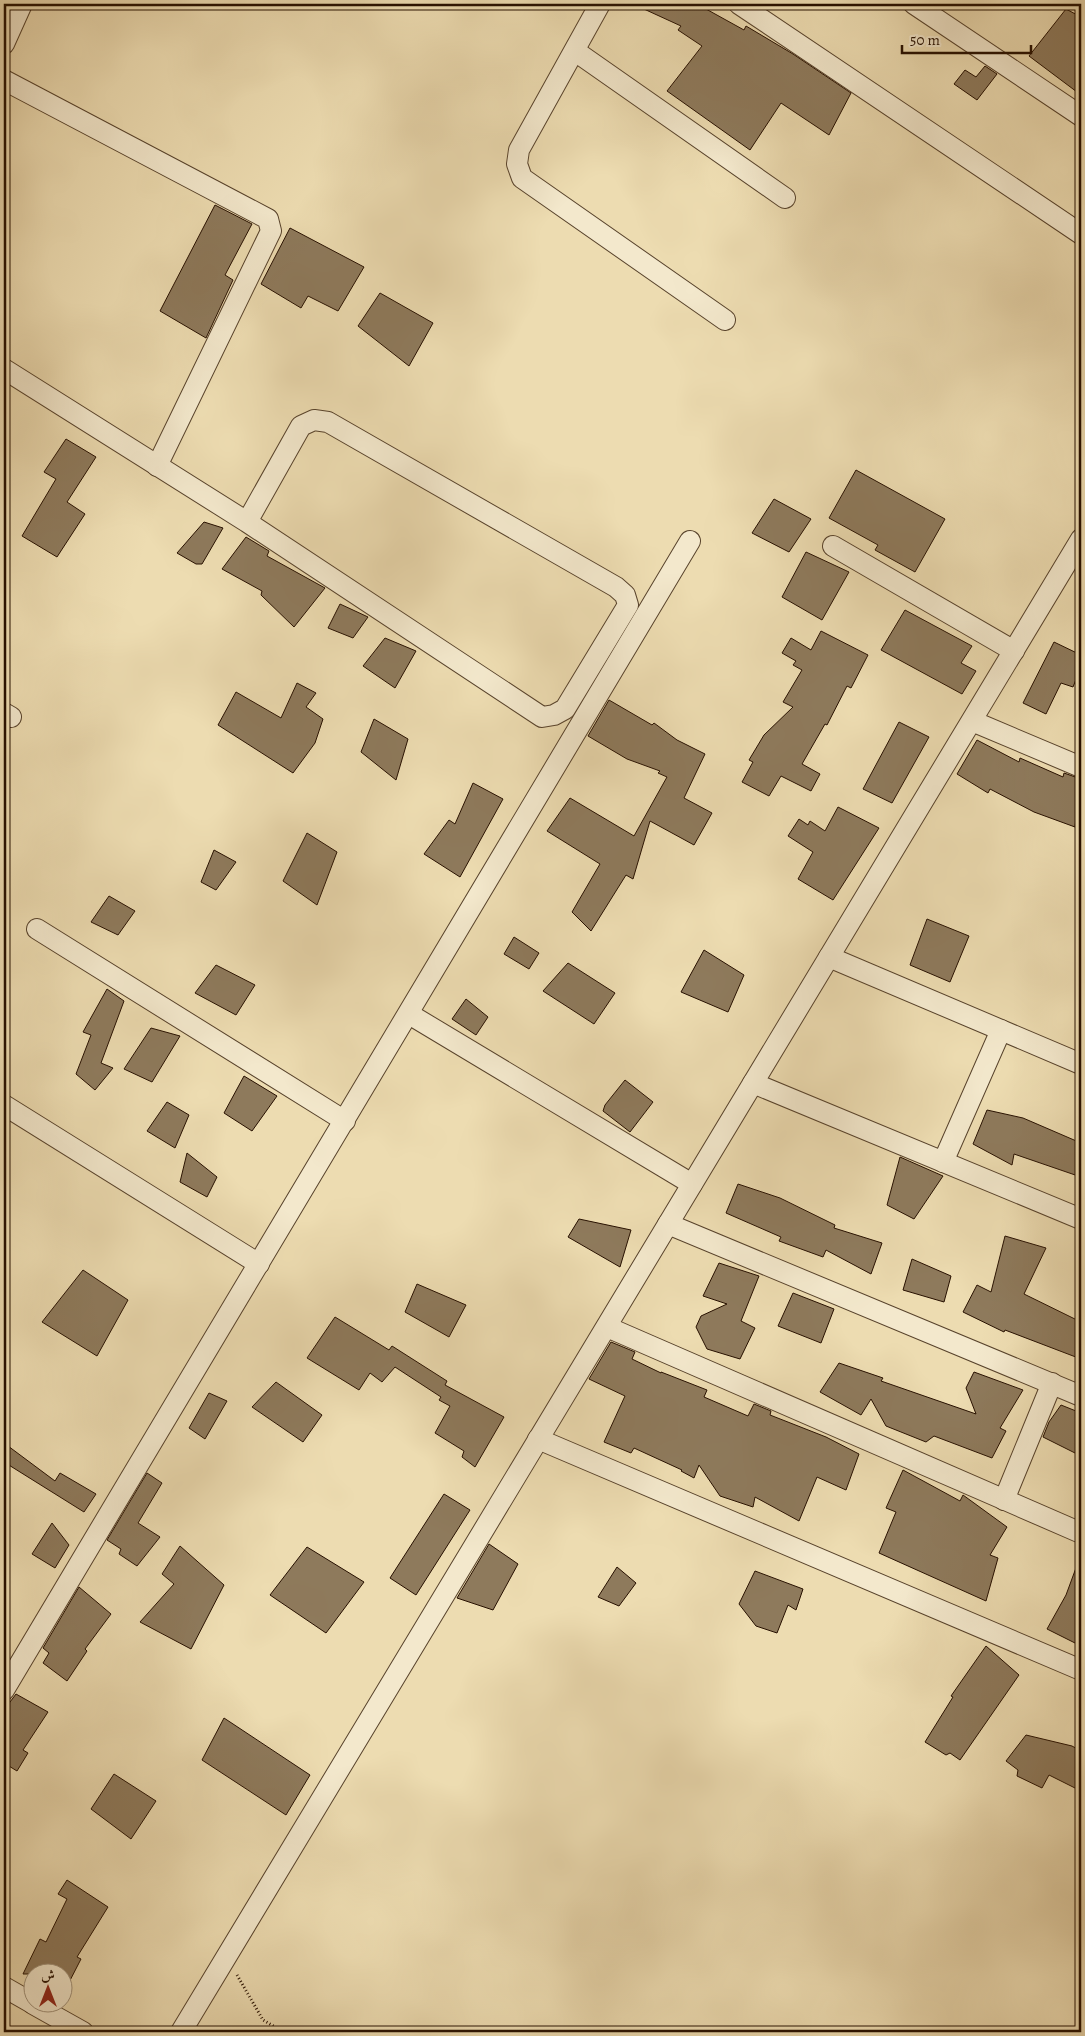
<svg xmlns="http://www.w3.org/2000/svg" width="1085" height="2036" font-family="Alegreya,Amiri,serif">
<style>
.building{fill:#8e7a5c;stroke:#271000}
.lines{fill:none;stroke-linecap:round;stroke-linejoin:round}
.street-casing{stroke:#58432c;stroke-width:22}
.path{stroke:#271000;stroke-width:3;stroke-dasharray:1 2.5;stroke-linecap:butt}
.street{stroke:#f3e8cc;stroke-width:20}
</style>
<rect width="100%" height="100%" fill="#eddcb1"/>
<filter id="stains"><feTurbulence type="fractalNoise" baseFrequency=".004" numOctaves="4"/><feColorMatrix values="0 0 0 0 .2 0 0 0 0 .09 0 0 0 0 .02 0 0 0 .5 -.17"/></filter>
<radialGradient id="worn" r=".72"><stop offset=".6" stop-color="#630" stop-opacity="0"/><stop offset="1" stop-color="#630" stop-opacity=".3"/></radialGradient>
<g class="building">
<path d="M633,4H697L744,30L746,26L793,54L851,93L829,135L781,103L750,150L667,91L702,46L678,30L681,26Z"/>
<path d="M1066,9L1081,17V95L1029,56Z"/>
<path d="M985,66L997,74L977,100L954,84L965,70L976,77Z"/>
<path d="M215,205L252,224L225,275L233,280L206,338L160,311Z"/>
<path d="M290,228L364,267L338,311L308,296L301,308L261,284Z"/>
<path d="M380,293L433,323L409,366L358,326Z"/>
<path d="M66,439L96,457L67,502L85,514L57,557L22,536L56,479L44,472Z"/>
<path d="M856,470L945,519L915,572L875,550L878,545L829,518Z"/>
<path d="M774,499L811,519L789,552L752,533Z"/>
<path d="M204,522L223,528L202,564H196L177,553Z"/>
<path d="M246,537L269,551L267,556L325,588L294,627L261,595L262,591L222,569Z"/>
<path d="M806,552L849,572L822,620L782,597Z"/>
<path d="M340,604L368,617L353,638L328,628Z"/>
<path d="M905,610L972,646L961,663L976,671L962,694L881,650Z"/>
<path d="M821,631L868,655L851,688L847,686L827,725L825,724L802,764L820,774L811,791L781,776L769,796L742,782L753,762L749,760L764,735L793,707L783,702L802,670L793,665L796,661L782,653L791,638L811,650Z"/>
<path d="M385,638L416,651L395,688L363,666Z"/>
<path d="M1054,642L1081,655V667L1073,687L1061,683L1046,714L1023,703Z"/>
<path d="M297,683L316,693L306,707L323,719L315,743L293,773L218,725L236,692L281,718Z"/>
<path d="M609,700L652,725L654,723L677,740L705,754L684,798L712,813L694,845L650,821L633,879L626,875L591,931L572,912L600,864L547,831L570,798L634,836L667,777L658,773L660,771L627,759L588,736Z"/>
<path d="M374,719L408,739L396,780L361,752Z"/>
<path d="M899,722L929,737L892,803L863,789Z"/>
<path d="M977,740L1019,762L1020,758L1063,777L1064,773L1081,779L1075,827L1034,812L990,789L988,793L957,774Z"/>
<path d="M473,783L503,799L460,877L424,854L449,820L455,824Z"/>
<path d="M838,807L879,828L833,900L798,879L813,852L788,836L799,819L808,825L810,821L825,831Z"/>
<path d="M307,833L337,852L317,905L283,881Z"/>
<path d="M214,850L236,862L216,890L201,882Z"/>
<path d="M109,896L135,911L118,935L91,922Z"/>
<path d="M927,919L969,936L950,982L910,965Z"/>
<path d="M514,937L539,953L529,969L504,954Z"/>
<path d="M704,950L744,975L728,1012L681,992Z"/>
<path d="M568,963L615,993L594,1024L543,991Z"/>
<path d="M216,965L255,985L236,1015L195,993Z"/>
<path d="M107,989L124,1001L101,1063L113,1068L95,1090L76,1074L91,1035L83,1032Z"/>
<path d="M466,999L488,1017L476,1035L452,1019Z"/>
<path d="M151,1028L180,1036L152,1082L124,1069Z"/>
<path d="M244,1076L277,1096L252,1131L224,1113Z"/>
<path d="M625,1080L653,1102L630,1132L603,1111L605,1105Z"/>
<path d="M167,1102L189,1115L175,1148L147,1131Z"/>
<path d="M987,1110L1023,1118L1081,1143V1177L1014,1154L1012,1165L973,1144Z"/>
<path d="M187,1153L217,1177L207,1197L180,1182Z"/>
<path d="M900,1157L943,1176L914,1219L887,1205Z"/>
<path d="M738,1184L780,1198L835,1225L834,1228L882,1243L871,1274L826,1250L823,1257L779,1241L781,1237L726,1213Z"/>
<path d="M579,1219L631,1230L620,1267L568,1237Z"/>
<path d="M1005,1236L1046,1248L1024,1294L1081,1322V1359L1005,1330L1004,1332L963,1312L977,1285L991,1292Z"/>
<path d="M912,1259L951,1276L944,1302L903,1290Z"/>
<path d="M719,1263L759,1276L741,1321L755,1328L740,1359L707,1349L696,1327L701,1316L727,1304L703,1296Z"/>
<path d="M83,1270L128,1300L97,1356L42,1322Z"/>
<path d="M417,1284L466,1305L449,1337L405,1312Z"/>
<path d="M793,1293L834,1309L821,1343L778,1326Z"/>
<path d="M335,1317L389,1350L392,1346L447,1381L445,1385L504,1417L475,1467L462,1457L464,1451L435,1433L450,1406L439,1400L441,1397L395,1367L382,1382L370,1373L359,1390L307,1358Z"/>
<path d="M611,1342L635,1352L632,1359L661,1373V1372L707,1390L704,1397L748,1416L754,1404L771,1411L770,1415L826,1437L859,1454L846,1490L817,1477L799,1521L755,1497L753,1507L720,1496L699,1465L694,1478L681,1471L682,1470L634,1448L631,1453L604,1442L625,1396L589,1379Z"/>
<path d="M839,1363L883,1378L881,1381L976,1414L966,1388L974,1372L1023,1390L1000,1428L1006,1431L992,1458L934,1436L926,1442L886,1426L871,1399L861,1415L820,1392Z"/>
<path d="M276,1382L322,1415L303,1442L252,1407Z"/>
<path d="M209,1393L227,1401L205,1439L189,1428Z"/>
<path d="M1061,1405L1081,1413V1456L1043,1437L1049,1422Z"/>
<path d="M4,1443L55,1481L60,1473L96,1494L84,1512L4,1462Z"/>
<path d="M903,1470L960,1501L963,1495L1007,1527L990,1555L998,1558L986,1601L879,1553L896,1512L886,1508Z"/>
<path d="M147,1473L162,1483L138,1523L160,1537L137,1566L119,1554L121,1549L107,1540Z"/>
<path d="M444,1494L470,1510L416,1595L390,1578Z"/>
<path d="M52,1523L69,1545L55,1568L32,1554Z"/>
<path d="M489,1544L518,1564L493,1610L457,1598Z"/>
<path d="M180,1546L224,1585L191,1649L140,1622L174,1584L162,1574Z"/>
<path d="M307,1547L364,1582L326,1633L270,1595Z"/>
<path d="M1080,1557H1081V1646L1047,1629L1066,1595Z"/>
<path d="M617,1567L636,1583L619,1606L598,1597Z"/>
<path d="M755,1571L803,1589L796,1610L788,1605L777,1633L756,1626L739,1604Z"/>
<path d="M79,1587L111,1614L85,1649L87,1651L67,1681L43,1663L49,1653L43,1648Z"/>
<path d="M986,1646L1019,1675L960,1760L950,1753L946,1755L925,1742L953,1697L951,1696Z"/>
<path d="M16,1694L48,1712L23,1750L28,1753L17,1771L4,1763V1710Z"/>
<path d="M224,1718L310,1775L286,1815L202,1760Z"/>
<path d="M1026,1735L1072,1746L1081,1751V1791L1049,1775L1042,1788L1017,1776L1018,1770L1006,1761Z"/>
<path d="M114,1774L156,1801L131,1839L91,1809Z"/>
<path d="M67,1880L108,1907L77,1957L81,1959L62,1996V1974H23L40,1939L46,1942L67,1899L58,1894Z"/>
</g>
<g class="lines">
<defs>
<g id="street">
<path d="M600,4L519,150L517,164L522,178L725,320"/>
<path d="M739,4L1081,234"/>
<path d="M914,4L1081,116"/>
<path d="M4,44L22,4"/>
<path d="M575,51L785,198"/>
<path d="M4,80L268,219L271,231L157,466"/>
<path d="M4,369L247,522L542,717L554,715L565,709L628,605L625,595L616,587L328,422L314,420L301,426L247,522"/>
<path d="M833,546L1014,651"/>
<path d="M4,713L11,717"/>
<path d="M972,721L1081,767"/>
<path d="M37,929L345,1121"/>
<path d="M829,957L1081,1064"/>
<path d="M409,1014L692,1184"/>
<path d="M753,1083L1081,1219"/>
<path d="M4,1105L259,1264"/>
<path d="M943,1162L1001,1030"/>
<path d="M668,1224L1081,1396"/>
<path d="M607,1327L1081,1533"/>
<path d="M538,1439L1081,1670"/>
<path d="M1004,1500L1052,1383"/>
<path d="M4,1690L690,541"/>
<path d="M4,1987L32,2003"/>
<path d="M33,2004L83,2032"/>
<path d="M181,2032L1081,539"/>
</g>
</defs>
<use href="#street" class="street-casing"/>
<path class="path" d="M237,1975L263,2020L284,2032"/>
<use href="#street" class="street"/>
</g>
<rect width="1085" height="2036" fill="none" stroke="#eddcb1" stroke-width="20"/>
<rect x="5" y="5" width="1075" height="2026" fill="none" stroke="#271000" stroke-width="2.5"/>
<rect x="10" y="10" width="1065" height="2016" fill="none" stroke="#271000"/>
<g transform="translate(48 1988)"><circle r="24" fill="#f3e8cc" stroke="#a1927a"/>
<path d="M0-4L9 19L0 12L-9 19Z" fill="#8f2418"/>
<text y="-8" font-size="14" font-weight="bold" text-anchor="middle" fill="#271000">ش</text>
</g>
<path d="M902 45v8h129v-8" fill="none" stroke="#271000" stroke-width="2.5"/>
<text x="910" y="45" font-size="15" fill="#271000" stroke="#f3e8cc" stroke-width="4" paint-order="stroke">50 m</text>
<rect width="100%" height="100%" filter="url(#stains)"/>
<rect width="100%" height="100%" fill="url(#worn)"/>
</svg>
